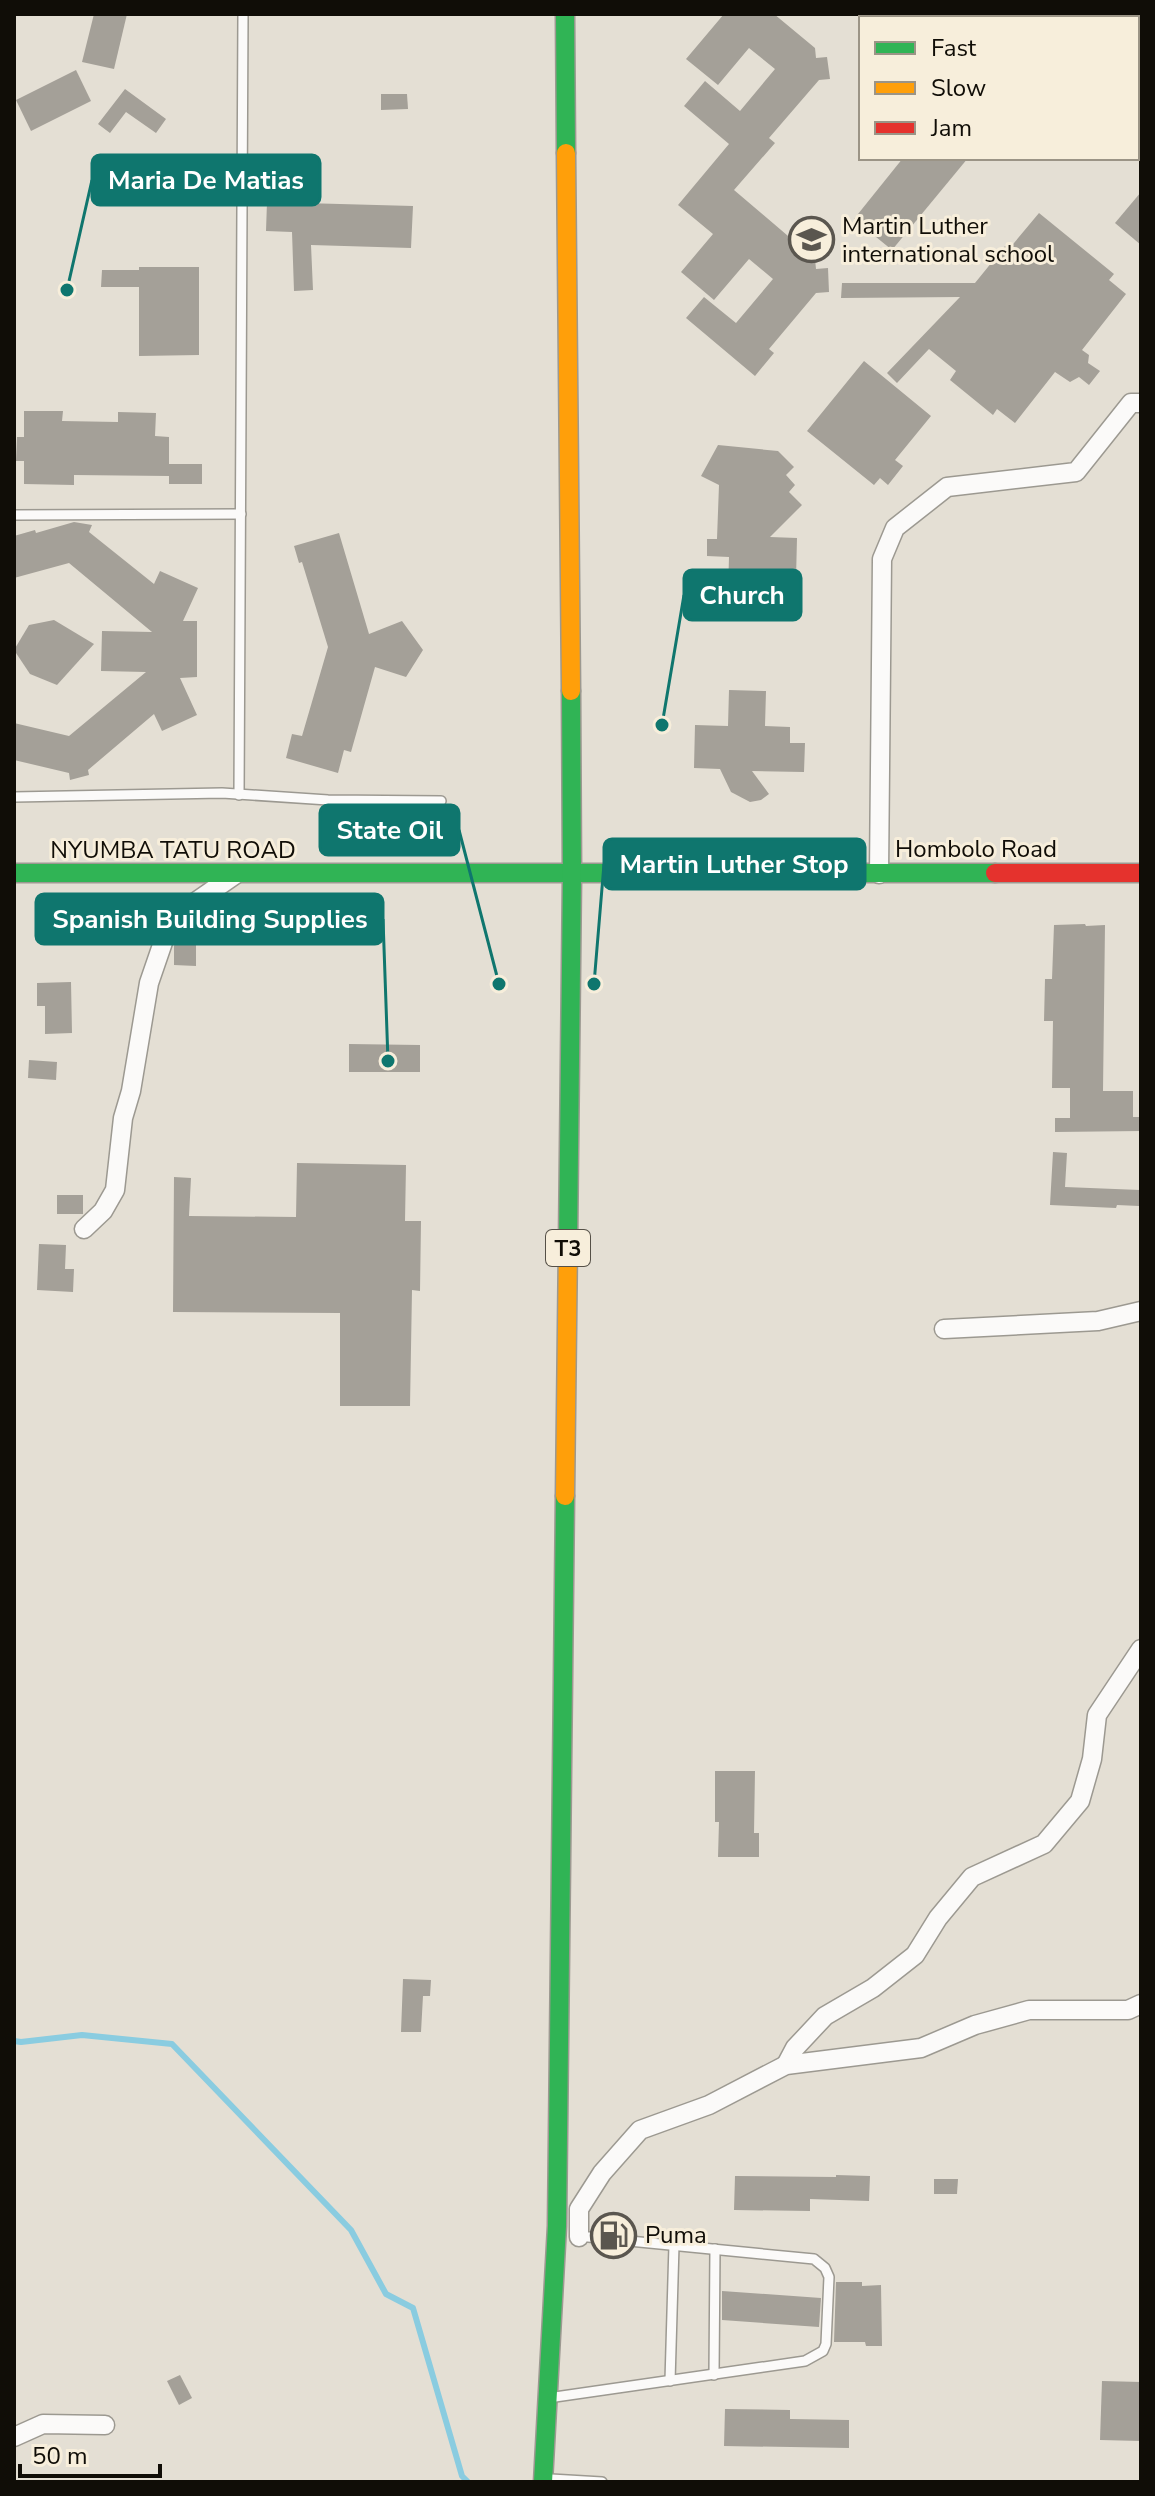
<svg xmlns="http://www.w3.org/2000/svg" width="1155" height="2496" font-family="'Nunito Sans',sans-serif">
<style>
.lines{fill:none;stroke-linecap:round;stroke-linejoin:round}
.stream{stroke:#8acce0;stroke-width:6}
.building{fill:#a4a098}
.lane-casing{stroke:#9c9991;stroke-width:12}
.street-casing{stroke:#9c9991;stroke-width:21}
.fast-casing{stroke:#9c9991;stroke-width:21}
.slow-casing{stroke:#9c9991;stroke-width:21}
.jam-casing{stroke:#9c9991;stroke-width:21}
.lane{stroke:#fbfaf9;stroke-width:9}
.street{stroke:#fbfaf9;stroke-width:18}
.fast{stroke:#30b455;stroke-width:18}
.slow{stroke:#ff9f0a;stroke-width:18}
.jam{stroke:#e5322d;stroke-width:18}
.labels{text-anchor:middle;stroke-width:6;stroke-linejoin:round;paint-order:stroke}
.shield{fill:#f7eedb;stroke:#555047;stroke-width:2}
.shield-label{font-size:22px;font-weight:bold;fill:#100d07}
.poi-label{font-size:24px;fill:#100d07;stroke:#f7eedb;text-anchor:start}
.street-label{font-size:24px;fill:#100d07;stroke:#f7eedb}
.leader{fill:none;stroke:#0f766e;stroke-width:3}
.callout-dot{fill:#0f766e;stroke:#f7eedb;stroke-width:3}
.callout{fill:#0f766e;stroke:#0f766e;stroke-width:3}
.callout-label{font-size:26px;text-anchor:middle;font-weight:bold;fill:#fff}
</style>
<rect width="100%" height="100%" fill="#e4dfd4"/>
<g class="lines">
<path class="stream" d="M14,2041L21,2042L82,2035L172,2044L351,2230L386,2294L413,2308L462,2476L468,2482"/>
</g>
<g class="building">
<path d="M94,14H127L114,69L82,62Z"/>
<path d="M724,14H774L815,48L816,58L827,57L830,79L819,80L769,138L775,143L734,190L815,259L816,269L828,268L829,292L816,293L769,349L774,353L755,376L686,318L704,297L736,323L773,279L749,259L714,300L681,272L713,234L678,205L729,144L684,106L705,81L740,111L775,69L749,48L718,85L686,59Z"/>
<path d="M76,70L91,101L31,131L16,100Z"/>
<path d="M125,89L166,119L156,133L126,112L110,133L98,124Z"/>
<path d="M381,94H407L408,109L381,110Z"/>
<path d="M903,158H968L892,250L854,219Z"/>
<path d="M1141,192V245L1115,223Z"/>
<path d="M267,202L413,206L411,248L311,245L313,290L294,291L292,232L266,231Z"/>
<path d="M1039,213L1114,274L1109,280L1126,294L1082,350L1089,355L1088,363L1100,371L1089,385L1079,377L1070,382L1055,372L1015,423L997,409L993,415L950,380L956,371L929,349L897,383L887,373L960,297L841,298L842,283H975L1005,246L1009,249Z"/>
<path d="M139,267H199V355L139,356V287H101L102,270H139Z"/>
<path d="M864,361L931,416L895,460L903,466L888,485L880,478L874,485L807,431Z"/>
<path d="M24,411H63L62,421L118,422V412L156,413L155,436L169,437V476L74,475V485L24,484V461H16L17,437H24Z"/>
<path d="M718,445L778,451L794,467L786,475L795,485L789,492L802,505L770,537L797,538L796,579L781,578L780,587L760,586V594L728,593L729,557L707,556V539H717L719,485L701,476Z"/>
<rect x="169" y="464" width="33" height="20"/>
<path d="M74,522L92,525L89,532L154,584L160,571L198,588L183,621H197V677L180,678L197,715L162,731L154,714L88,770L89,775L70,780L69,773L14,760V723L69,736L146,672L101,671L102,631L152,632L69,563L14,578V536L35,530L36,533Z"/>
<path d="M339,533L369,634L402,621L423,650L406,677L375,667L351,752L344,750L338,773L286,758L292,734L302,736L328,647L302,562L299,563L294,546Z"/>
<path d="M54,620L94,644L57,685L30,674L14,650L29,625Z"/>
<path d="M729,690L766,691L765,726L790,727V743H805L804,772L752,771L769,794L761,800L750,802L731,792L720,769L694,768L695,725L728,726Z"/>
<path d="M1085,924L1086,926L1105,925L1103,1091H1133V1117H1141V1131L1055,1132V1118H1070V1088H1052L1053,1021H1044L1045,979H1052L1054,925Z"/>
<path d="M180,929H196V966L174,965V946Z"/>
<path d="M71,982L72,1033L45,1034V1006H37V983Z"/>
<path d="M349,1044L420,1045V1072H349Z"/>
<path d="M29,1060L57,1062L56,1080L28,1078Z"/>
<path d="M1053,1152L1067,1153L1065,1187L1140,1190L1139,1206L1117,1205L1116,1208L1050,1205Z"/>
<path d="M297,1163L406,1165L405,1221H421L420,1291L412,1290L410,1406H340V1313L173,1312L174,1177L191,1178L189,1216L296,1217Z"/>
<rect x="57" y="1195" width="26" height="19"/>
<path d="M39,1244L66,1245L65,1269H74L73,1292L37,1290Z"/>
<path d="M715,1771H755L754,1833H759V1857H718L719,1822H715Z"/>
<path d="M403,1979L431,1980L430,1996H423L421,2032H401Z"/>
<path d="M836,2175L870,2176L869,2201L810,2199V2211L734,2210L735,2176L836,2177Z"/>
<path d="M934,2179H958L957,2194H934Z"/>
<path d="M836,2282H862V2286L881,2285L882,2346H866L865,2342H834Z"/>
<path d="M722,2291L821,2298L819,2327L722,2320Z"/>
<path d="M180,2375L192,2398L179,2405L167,2381Z"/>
<path d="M1102,2381L1141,2382V2441L1100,2440Z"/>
<path d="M725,2409L790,2410V2419L849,2420V2448L724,2446Z"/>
</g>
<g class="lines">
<defs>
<g id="lane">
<path d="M14,515L241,514"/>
<path d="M239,795L243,14"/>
<path d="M14,797L222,793L328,800L441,801"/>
<path d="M714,2375L715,2249"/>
<path d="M670,2381L674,2245"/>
<path d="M555,2397L805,2361L823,2351L826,2344L829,2277L825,2268L814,2259L578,2236"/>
<path d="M551,2479L602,2482"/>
</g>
<g id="street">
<path d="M1100,14L1105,18"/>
<path d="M1137,36L1141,37"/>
<path d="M879,874L882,559L895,528L947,487L1076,472L1131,403H1141"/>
<path d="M84,1229L103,1211L115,1190L123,1118L131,1091L149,983L171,919L236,874"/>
<path d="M944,1329L1098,1321L1141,1311"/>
<path d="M786,2065L795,2048L825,2016L873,1988L915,1955L938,1918L972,1877L1044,1844L1080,1801L1092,1759L1097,1715L1141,1649"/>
<path d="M579,2237V2209L602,2173L640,2130L709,2105L786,2065L921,2048L975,2025L1029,2010H1128L1141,2004"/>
<path d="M14,2437L43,2424L105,2425"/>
</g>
<g id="fast">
<path d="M565,14L566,153"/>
<path d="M14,873H995"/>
<path d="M568,1242L572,875L571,691"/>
<path d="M543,2482L557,2226L565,1496"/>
</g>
<g id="slow">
<path d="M566,153L571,691"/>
<path d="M565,1496L568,1242"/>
</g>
<path id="jam" d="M995,873H1141"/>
</defs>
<use href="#lane" class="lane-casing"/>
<use href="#street" class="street-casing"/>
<use href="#fast" class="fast-casing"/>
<use href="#slow" class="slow-casing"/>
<use href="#jam" class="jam-casing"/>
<use href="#lane" class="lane"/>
<use href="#street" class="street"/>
<use href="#fast" class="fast"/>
<use href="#slow" class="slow"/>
<use href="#jam" class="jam"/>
</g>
<defs>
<symbol id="school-ring" viewBox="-11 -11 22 22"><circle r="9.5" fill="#f7eedb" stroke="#5a564f" stroke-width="1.5"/><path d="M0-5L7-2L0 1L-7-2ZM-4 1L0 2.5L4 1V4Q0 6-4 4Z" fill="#5a564f"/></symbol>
<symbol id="fuel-ring" viewBox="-11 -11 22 22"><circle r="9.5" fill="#f7eedb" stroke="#5a564f" stroke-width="1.5"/><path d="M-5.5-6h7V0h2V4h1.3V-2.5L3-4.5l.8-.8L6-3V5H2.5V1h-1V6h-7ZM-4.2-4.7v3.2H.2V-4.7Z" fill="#5a564f"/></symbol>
</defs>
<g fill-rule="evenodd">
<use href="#school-ring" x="786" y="214" width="51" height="51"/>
<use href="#fuel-ring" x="588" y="2210" width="51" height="51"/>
</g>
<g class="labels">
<rect class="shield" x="546" y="1230" width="44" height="36" rx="6"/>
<g class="shield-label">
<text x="568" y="1256">T3</text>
</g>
<g class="poi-label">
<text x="842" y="234">Martin Luther<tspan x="842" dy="28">international school</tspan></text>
<text x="645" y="2243">Puma</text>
</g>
<g class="street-label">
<text x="976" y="857">Hombolo Road</text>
<text x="173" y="858">NYUMBA TATU ROAD</text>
</g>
</g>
<path class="leader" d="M67 290L92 180M662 725L684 595M499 984L459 830M594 984L604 864M388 1061L383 919"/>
<g class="callout-dot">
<circle cx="67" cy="290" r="8"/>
<circle cx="662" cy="725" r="8"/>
<circle cx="499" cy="984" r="8"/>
<circle cx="594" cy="984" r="8"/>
<circle cx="388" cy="1061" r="8"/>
</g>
<g class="callout">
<rect x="92" y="155" width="228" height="50" rx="8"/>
<rect x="684" y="570" width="117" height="50" rx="8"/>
<rect x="320" y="805" width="139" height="50" rx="8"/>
<rect x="604" y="839" width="261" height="50" rx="8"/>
<rect x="36" y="894" width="347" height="50" rx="8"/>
</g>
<g class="callout-label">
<text x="206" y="189">Maria De Matias</text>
<text x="742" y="604">Church</text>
<text x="390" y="839">State Oil</text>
<text x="734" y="873">Martin Luther Stop</text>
<text x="210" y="928">Spanish Building Supplies</text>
</g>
<rect width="1155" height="2496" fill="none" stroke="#100d07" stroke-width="32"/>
<rect x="859" y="16" width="280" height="144" fill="#f7eedb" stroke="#9b9486" stroke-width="2"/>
<rect x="875" y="42" width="40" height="12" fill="#30b455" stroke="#9b9486" stroke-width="2"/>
<text x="931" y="56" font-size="24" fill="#100d07">Fast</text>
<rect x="875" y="82" width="40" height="12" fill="#ff9f0a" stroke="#9b9486" stroke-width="2"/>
<text x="931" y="96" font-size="24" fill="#100d07">Slow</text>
<rect x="875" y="122" width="40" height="12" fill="#e5322d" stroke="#9b9486" stroke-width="2"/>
<text x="931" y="136" font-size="24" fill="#100d07">Jam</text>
<path d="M20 2464v12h140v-12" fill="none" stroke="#100d07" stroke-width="4"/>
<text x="32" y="2464" font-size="24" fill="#100d07" stroke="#f7eedb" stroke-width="6" paint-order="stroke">50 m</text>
</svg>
